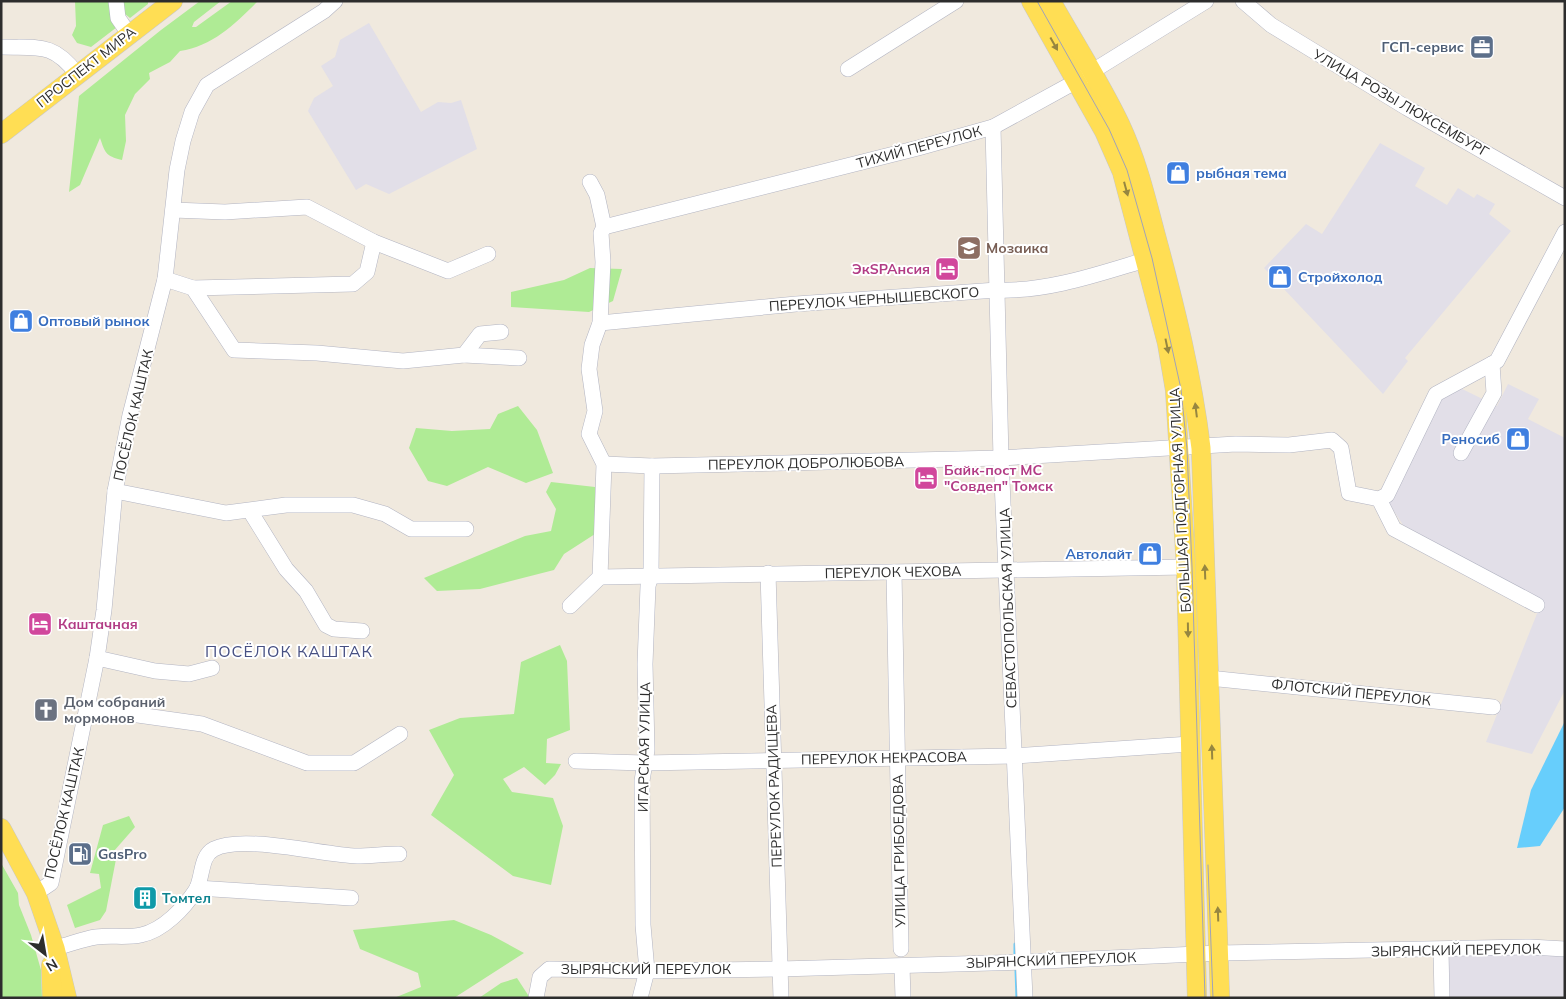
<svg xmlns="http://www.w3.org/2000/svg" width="1566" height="999" font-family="Mulish,sans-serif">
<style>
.industrial{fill:#e2dfe8}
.green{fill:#afeb95}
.water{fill:#67cefc}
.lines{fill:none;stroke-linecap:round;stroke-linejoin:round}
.stream{stroke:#67cefc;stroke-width:3}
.minor-casing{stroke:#b2b4c2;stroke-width:16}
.major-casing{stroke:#c8c8c8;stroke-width:20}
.minor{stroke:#fff;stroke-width:15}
.major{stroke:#ffde54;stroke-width:19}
.tram{stroke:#a0a2b9;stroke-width:1}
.oneway{fill:#968640}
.labels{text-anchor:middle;stroke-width:4;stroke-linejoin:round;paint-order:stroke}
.service-label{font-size:14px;font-weight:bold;fill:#4e5e75;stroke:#fff;text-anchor:end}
.street-label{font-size:14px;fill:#2d2d2d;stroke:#fff}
.shop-label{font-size:14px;font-weight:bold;fill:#366cbe;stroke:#fff;text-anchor:start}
.education-label{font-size:14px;font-weight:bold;fill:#785e54;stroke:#fff;text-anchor:start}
.hotel-label{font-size:14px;font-weight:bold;fill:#b23c85;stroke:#fff;text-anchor:start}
.worship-label{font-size:14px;font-weight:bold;fill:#5b616d;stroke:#fff;text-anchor:start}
.culture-label{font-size:14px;font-weight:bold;fill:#0d838f;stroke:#fff;text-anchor:start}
.quarter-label{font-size:16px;letter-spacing:1px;fill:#475083;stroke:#fff}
</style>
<rect width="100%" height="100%" fill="#f0e9de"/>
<g class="industrial">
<path d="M369,23L421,112L438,102L451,103L461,100L477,149L389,194L366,184L356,190L308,111L314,98L333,86L321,66L335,57L340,40Z"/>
<path d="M1380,143L1425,168L1415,186L1447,205L1458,188L1474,198L1477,194L1495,204L1489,214L1511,231L1405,358L1408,361L1383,394L1264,268L1306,224L1322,234Z"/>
<path d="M1508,384L1539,399L1528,419L1565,438V690L1532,754L1486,742L1542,601L1403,525L1388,502L1442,397L1458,387L1497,406Z"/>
<path d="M1529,953L1565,955V998H1447V956Z"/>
</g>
<g class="green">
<path d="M75,1H109L117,27L91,47L77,43L72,35L76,26Z"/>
<path d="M119,1H148V4L130,18L120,10Z"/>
<path d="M200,1H221L194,22L192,27H196L232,1H258C235,24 213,46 180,51L170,62L149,73L150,79L135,94L125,115L126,141L122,160C105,156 105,152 100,138L80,185L69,192L79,96L161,30Z"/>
<path d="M590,268L622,269L613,301L589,312L511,307V292L564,280Z"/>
<path d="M518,406L537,430L553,473L526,483L488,467L447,486L428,481L409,448L416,428L452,431L490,429L498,414Z"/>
<path d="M551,482L595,487V534L564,554L554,570L480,589L437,591L424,578L525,536L551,531L556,509L546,492Z"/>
<path d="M560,645L567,661L570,730L547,739L546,763L561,764L555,775L545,785L524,767L503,779L512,792L553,798L563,826L551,885L513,876L431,815L454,775L429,730L460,718L514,714L521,662Z"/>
<path d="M129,816L135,827L114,851L117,854L106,911L100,920L75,928L67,905L101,888L99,874L90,873L103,825Z"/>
<path d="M1,863L18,893L19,905L31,935L41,970L42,998H1Z"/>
<path d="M454,920L491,935L524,953L454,998H394L421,987L418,973L360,949L353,930Z"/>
<path d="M517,978L530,998H479L501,983Z"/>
</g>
<path class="water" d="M1565,721V807L1540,846L1517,848L1531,790Z"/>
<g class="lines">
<g class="stream">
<path d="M1015,944V957"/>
<path d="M1016,970L1017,998"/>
</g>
<defs>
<g id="minor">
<path d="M116,1L118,18L129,34"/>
<path d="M1243,1L1271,25L1407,108L1565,198"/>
<path d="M1,47C38,48 53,42 77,74"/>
<path d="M848,69L956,1"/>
<path d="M993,127L1001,458L1025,998"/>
<path d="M173,210L225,212L307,207L374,242L448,271L488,254"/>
<path d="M604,227L918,148L993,127L1075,82L1206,1"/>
<path d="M165,279L193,288L234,350L317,353L403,361L464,355L480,334L501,332"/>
<path d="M193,288L353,284L367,272L374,242"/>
<path d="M600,323L796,304L997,290C1047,292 1098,274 1145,260"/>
<path d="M464,355L519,358"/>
<path d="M1461,453L1494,393L1492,364"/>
<path d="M604,464L652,466L1001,458L1236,444L1289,445L1332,440L1341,448L1349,493L1379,499L1387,495L1436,394L1497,361L1565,232"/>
<path d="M115,491L226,513L286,505H353L385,514L411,529H466"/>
<path d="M1379,499L1394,529L1537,605"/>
<path d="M250,511L286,569L306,591L326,625L334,629L362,631"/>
<path d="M894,572L901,949"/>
<path d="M768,573L781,998"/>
<path d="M600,577L1186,567"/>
<path d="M570,606L600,577L604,464L589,434L595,411L589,369L592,345L600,323L603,262L601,233L604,227L597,195L590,182"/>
<path d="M97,658L155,671L189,674L212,668"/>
<path d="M1209,678L1493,707"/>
<path d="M88,708L202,724L307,763H354L400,734"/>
<path d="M576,761L644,763L1014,756L1190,744"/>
<path d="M197,888L351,898"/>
<path d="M36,893L51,883L97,658L104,610L115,491L130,415L165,279L177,170L183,141L192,112L207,85L324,11L335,1"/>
<path d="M55,948C69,945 82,939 96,937C111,935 127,938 141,935C164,930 184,908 196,890C203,878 200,856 214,849C243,834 323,855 357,856C371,856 385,854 399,854"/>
<path d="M1441,950L1442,998"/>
<path d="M902,966L903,998"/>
<path d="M536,998L540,977L549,969L647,971L780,969L1023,962L1219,953L1530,947L1565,949"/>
<path d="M640,998L647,971L643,925L642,781L647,750L645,664L648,586L651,575L652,466"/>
</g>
<g id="major">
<path d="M1031,1L1104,131L1122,172L1167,343L1175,390L1186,567L1197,998"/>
<path d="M1051,1C1074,42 1100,82 1120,124C1137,160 1146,198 1156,236C1175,306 1192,375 1201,448L1220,998"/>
<path d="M1,134L173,1"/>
<path d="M1,828L36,893L55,948L67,998"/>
<path d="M51,965L52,998"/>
</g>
</defs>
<use href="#minor" class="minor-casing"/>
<use href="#major" class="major-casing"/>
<use href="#minor" class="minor"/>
<use href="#major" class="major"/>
<g class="tram">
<path d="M1037,1L1109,129L1127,170L1152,258L1181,389L1187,449L1192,567L1205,998"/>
<path d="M1208,865L1213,998"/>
</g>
</g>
<defs><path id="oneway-solid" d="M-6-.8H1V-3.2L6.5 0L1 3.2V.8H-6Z" transform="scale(1.25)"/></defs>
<g class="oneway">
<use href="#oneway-solid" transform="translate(1054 44) rotate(61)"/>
<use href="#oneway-solid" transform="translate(1126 189) rotate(75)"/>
<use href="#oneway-solid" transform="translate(1167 346) rotate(78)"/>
<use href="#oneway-solid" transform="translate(1196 410) rotate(-97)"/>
<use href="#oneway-solid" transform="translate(1205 572) rotate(-92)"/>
<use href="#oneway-solid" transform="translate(1188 630) rotate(89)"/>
<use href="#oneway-solid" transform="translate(1212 752) rotate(-92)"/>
<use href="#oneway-solid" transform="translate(1218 914) rotate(-92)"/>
</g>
<defs>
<symbol id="office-square" viewBox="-11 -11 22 22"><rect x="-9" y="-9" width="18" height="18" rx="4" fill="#5c6f8a" stroke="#fff"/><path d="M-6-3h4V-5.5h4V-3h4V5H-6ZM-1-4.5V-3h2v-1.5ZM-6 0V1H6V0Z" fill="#fff"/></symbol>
<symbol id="shop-square" viewBox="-11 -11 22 22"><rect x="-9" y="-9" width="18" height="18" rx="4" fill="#3f7fe0" stroke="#fff"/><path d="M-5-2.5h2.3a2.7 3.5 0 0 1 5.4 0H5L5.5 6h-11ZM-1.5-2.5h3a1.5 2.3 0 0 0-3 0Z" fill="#fff"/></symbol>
<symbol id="school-square" viewBox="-11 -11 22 22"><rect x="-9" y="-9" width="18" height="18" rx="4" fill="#8d6e63" stroke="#fff"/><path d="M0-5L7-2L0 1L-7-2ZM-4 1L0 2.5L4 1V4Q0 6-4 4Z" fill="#fff"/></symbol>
<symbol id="hotel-square" viewBox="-11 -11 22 22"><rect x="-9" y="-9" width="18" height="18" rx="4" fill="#d1479c" stroke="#fff"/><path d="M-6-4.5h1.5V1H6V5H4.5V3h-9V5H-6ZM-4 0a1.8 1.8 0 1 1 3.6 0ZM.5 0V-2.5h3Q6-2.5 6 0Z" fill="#fff"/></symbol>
<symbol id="church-square" viewBox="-11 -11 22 22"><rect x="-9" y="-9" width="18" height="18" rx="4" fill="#6b7280" stroke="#fff"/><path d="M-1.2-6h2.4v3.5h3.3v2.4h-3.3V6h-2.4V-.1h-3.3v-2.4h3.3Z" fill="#fff"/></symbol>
<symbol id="fuel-square" viewBox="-11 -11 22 22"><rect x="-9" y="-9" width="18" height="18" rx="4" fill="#5c6f8a" stroke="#fff"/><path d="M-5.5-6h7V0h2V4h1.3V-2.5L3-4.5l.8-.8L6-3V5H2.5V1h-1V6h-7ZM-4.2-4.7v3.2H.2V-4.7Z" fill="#fff"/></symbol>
<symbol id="building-square" viewBox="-11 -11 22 22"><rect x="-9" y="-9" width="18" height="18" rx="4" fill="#0f9aa8" stroke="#fff"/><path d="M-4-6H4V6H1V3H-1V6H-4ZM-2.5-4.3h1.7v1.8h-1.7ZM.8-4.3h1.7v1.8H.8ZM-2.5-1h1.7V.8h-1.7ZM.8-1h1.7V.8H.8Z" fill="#fff"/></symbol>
</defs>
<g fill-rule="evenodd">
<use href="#office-square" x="1468" y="33" width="28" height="28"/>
<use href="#shop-square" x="1164" y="159" width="28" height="28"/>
<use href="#school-square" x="955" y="234" width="28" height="28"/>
<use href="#hotel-square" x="933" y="255" width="28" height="28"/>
<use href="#shop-square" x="1266" y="263" width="28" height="28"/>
<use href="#shop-square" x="7" y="307" width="28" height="28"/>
<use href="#shop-square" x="1504" y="425" width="28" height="28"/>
<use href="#hotel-square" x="912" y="464" width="28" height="28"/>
<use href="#shop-square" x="1136" y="540" width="28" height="28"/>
<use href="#hotel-square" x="26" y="610" width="28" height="28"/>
<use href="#church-square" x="32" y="696" width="28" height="28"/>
<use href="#fuel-square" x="66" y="840" width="28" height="28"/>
<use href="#building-square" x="131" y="884" width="28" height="28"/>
</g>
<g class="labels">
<g class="service-label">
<text x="1464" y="52">ГСП-сервис</text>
<text x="98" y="859" text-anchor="start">GasPro</text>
</g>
<g class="street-label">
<text transform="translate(86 67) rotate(-38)" y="5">ПРОСПЕКТ МИРА</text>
<text transform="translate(1401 103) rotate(30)" y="5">УЛИЦА РОЗЫ ЛЮКСЕМБУРГ</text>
<text transform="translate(919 147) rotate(-15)" y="5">ТИХИЙ ПЕРЕУЛОК</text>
<text transform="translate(874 299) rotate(-4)" y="5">ПЕРЕУЛОК ЧЕРНЫШЕВСКОГО</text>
<text transform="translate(133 415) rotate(-77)" y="5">ПОСЁЛОК КАШТАК</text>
<text transform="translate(806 463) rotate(-1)" y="5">ПЕРЕУЛОК ДОБРОЛЮБОВА</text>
<text transform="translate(1180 500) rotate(-93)" y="5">БОЛЬШАЯ ПОДГОРНАЯ УЛИЦА</text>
<text transform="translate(893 572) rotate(-1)" y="5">ПЕРЕУЛОК ЧЕХОВА</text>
<text transform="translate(1008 608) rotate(-92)" y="5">СЕВАСТОПОЛЬСКАЯ УЛИЦА</text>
<text transform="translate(1351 692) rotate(6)" y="5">ФЛОТСКИЙ ПЕРЕУЛОК</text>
<text transform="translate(644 747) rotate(-89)" y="5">ИГАРСКАЯ УЛИЦА</text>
<text transform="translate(884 758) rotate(-1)" y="5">ПЕРЕУЛОК НЕКРАСОВА</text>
<text transform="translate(774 786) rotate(-92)" y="5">ПЕРЕУЛОК РАДИЩЕВА</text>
<text transform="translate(64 813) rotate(-77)" y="5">ПОСЁЛОК КАШТАК</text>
<text transform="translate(899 851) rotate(-91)" y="5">УЛИЦА ГРИБОЕДОВА</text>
<text transform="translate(1456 950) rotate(-1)" y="5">ЗЫРЯНСКИЙ ПЕРЕУЛОК</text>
<text transform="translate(1051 960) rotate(-2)" y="5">ЗЫРЯНСКИЙ ПЕРЕУЛОК</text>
<text x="646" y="974">ЗЫРЯНСКИЙ ПЕРЕУЛОК</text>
</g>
<g class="shop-label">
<text x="1196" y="178">рыбная тема</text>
<text x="1298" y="282">Стройхолод</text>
<text x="38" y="326">Оптовый рынок</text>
<text x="1500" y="444" text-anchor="end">Реносиб</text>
<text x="1132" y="559" text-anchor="end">Автолайт</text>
</g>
<g class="education-label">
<text x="986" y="253">Мозаика</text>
</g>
<g class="hotel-label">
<text x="930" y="274" text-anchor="end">ЭкSPAнсия</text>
<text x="944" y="475">Байк-пост MC<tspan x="944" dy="16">"Совдеп" Томск</tspan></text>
<text x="58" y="629">Каштачная</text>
</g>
<g class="worship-label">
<text x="64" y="707">Дом собраний<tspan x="64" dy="16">мормонов</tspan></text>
</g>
<g class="culture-label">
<text x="162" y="903">Томтел</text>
</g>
<g class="quarter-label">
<text x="289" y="657">ПОСЁЛОК КАШТАК</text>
</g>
</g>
<rect width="1566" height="999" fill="none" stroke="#2d2d2d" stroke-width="5"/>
<g transform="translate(45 954) rotate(149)" stroke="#ffffff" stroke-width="4" paint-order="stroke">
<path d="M0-4L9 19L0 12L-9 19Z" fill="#2d2d2d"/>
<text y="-8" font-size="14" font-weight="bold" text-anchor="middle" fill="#2d2d2d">N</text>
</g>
</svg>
